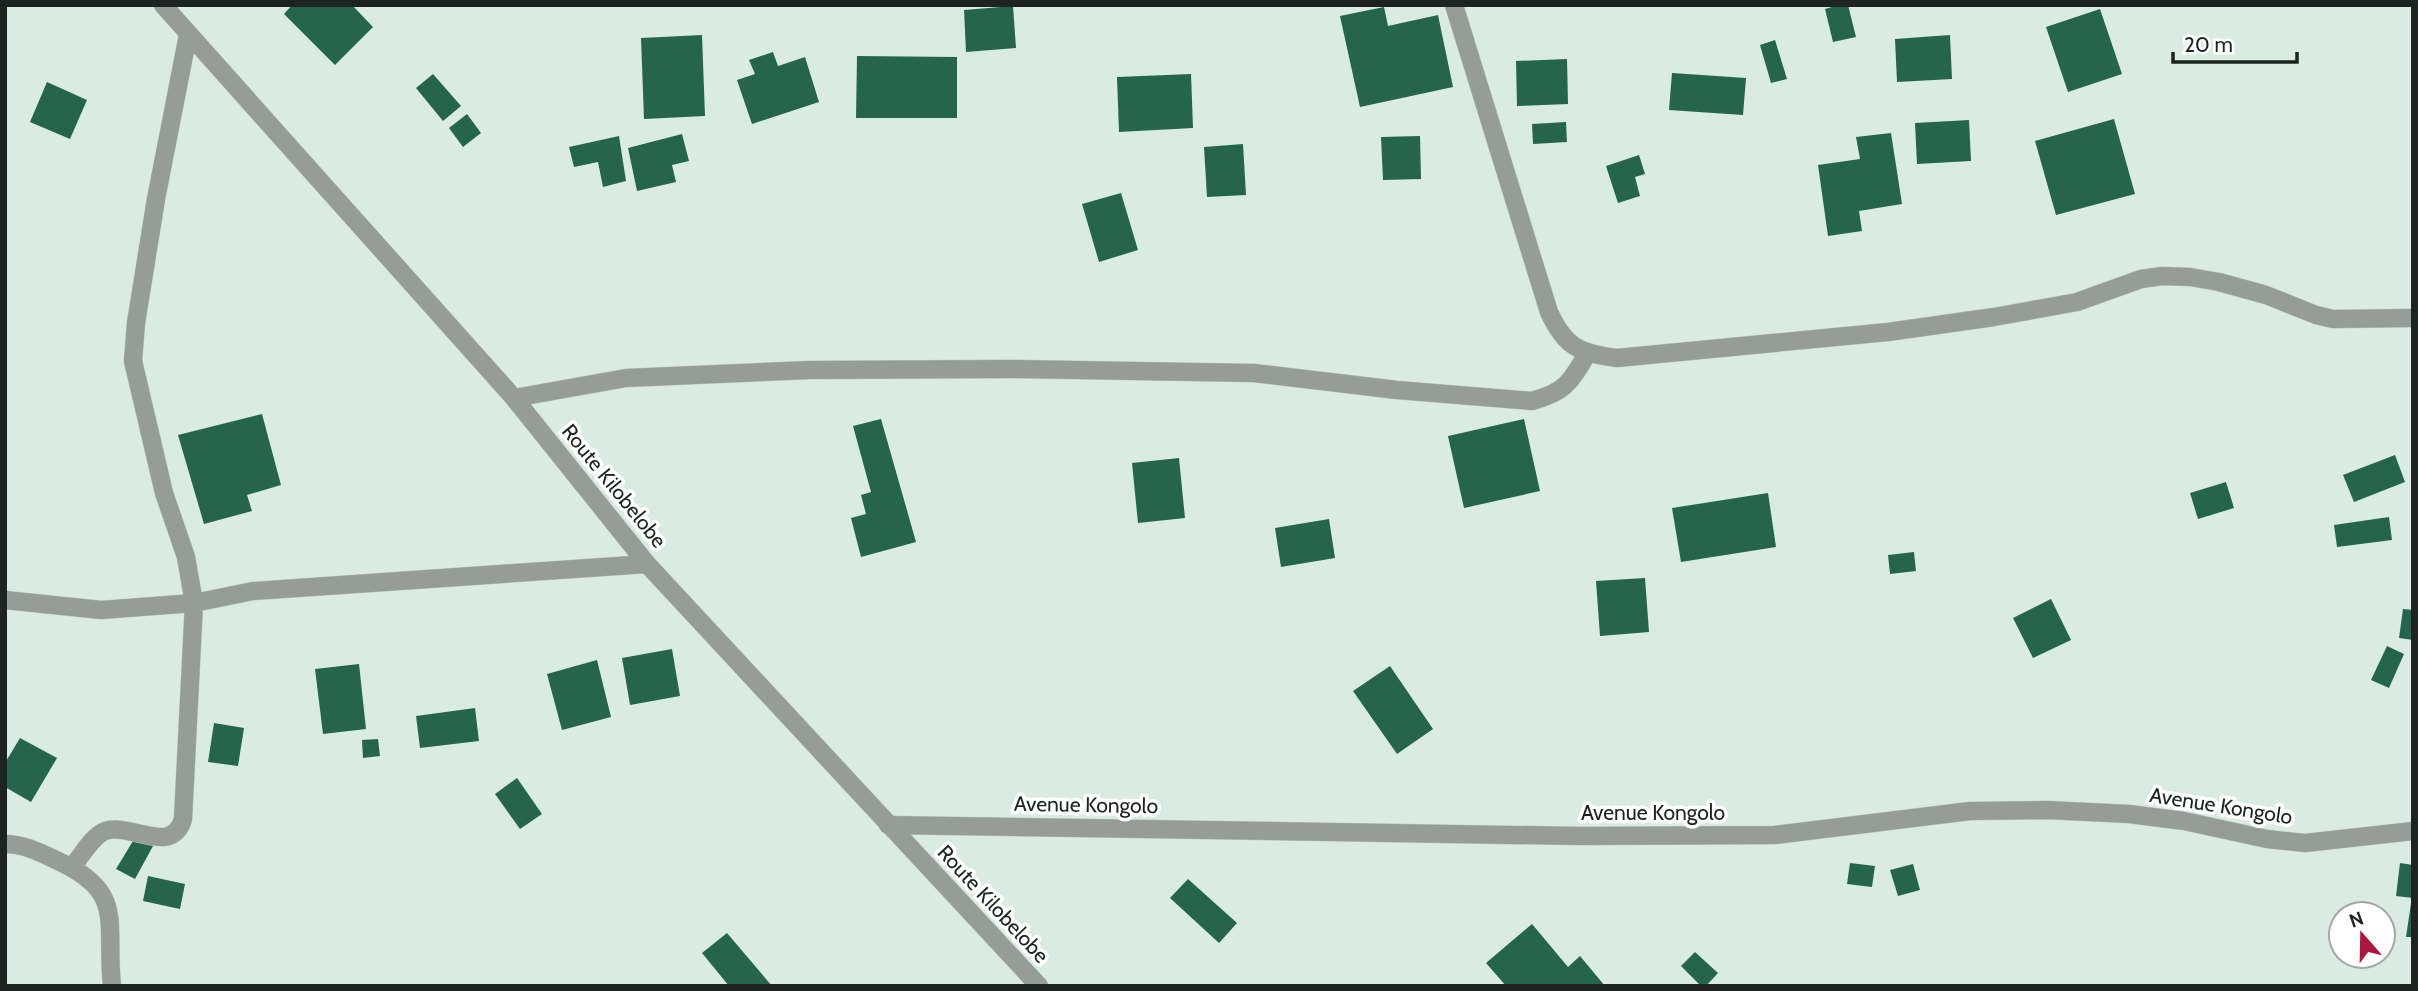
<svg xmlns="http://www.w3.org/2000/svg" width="2418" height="991" font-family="Cabin,sans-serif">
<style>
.building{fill:#25654c}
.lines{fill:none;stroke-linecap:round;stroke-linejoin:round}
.minor-casing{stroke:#b8c7bf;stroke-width:19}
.minor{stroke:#969d99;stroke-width:18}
.labels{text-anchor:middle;stroke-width:7;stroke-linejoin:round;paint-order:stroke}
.street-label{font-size:21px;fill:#1d2320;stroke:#fff}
</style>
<rect width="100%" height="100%" fill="#daebe2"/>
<g class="building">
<path d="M292,5H352L373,27L335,65L284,14Z"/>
<path d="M1839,5H1848L1856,37L1833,42L1825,9Z"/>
<path d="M1013,6L1016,48L966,52L964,10Z"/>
<path d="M1384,7L1388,26L1438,15L1453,87L1360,107L1340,16Z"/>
<path d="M2100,9L2122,74L2068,92L2046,27Z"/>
<path d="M702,35L705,116L644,119L641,38Z"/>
<path d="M1950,35L1952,79L1897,82L1895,39Z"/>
<path d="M1775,40L1787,79L1771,83L1760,45Z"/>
<path d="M773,52L778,66L805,57L819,102L752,124L737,80L755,74L749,60Z"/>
<path d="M857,56L957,57V118H856Z"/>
<path d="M1567,59L1568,104L1517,106L1516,61Z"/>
<path d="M1672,73L1746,78L1743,115L1669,110Z"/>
<path d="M433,74L461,106L443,121L416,88Z"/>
<path d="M1191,74L1193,128L1119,132L1117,77Z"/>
<path d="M47,82L87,100L70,139L30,122Z"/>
<path d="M467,114L481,133L463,147L449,128Z"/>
<path d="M2114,119L2135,194L2056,215L2035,141Z"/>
<path d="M1969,120L1971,161L1917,164L1915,123Z"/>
<path d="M1566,122L1567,142L1533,144L1532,124Z"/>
<path d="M1891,133L1902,204L1859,211L1862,231L1828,236L1818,165L1860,159L1856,137Z"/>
<path d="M682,134L689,161L672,165L676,182L637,191L628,148Z"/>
<path d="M619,136L626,181L603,187L598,162L574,167L569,147Z"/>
<path d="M1420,136L1421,179L1383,180L1381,137Z"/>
<path d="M1243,144L1246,195L1207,197L1204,147Z"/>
<path d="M1639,155L1645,174L1635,177L1640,196L1618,203L1606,166Z"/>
<path d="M1121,193L1138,250L1099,262L1082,204Z"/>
<path d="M262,414L281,485L247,495L252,511L204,524L178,435Z"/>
<path d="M881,419L916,542L861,557L851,518L866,514L861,495L871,492L853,426Z"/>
<path d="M1524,419L1540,491L1464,508L1448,436Z"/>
<path d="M2395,455L2405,482L2354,502L2343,475Z"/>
<path d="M1179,458L1185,518L1138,523L1132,463Z"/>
<path d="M2226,482L2234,508L2198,519L2190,493Z"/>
<path d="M1768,493L1776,547L1681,562L1672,508Z"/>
<path d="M2389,517L2392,540L2337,547L2334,525Z"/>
<path d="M1329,519L1335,558L1281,567L1275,528Z"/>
<path d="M1914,552L1916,571L1890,574L1888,555Z"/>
<path d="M1645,578L1649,632L1600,636L1596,581Z"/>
<path d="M2051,599L2071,640L2033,658L2013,618Z"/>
<path d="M2403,609L2413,610V640L2399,638Z"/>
<path d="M2387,646L2404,654L2389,688L2371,680Z"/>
<path d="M672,649L680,696L630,705L622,658Z"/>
<path d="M597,660L611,717L562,730L547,674Z"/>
<path d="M359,664L366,729L323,734L315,669Z"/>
<path d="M1390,666L1433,729L1397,754L1353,691Z"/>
<path d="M475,708L479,741L420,748L416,716Z"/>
<path d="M214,723L244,728L238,766L208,762Z"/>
<path d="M20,738L57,758L31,802L5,787V763Z"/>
<path d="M378,739L380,756L363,758L362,740Z"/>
<path d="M517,778L542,814L520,829L495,794Z"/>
<path d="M136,836L153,846L135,879L116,869Z"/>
<path d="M1850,863L1875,866L1872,887L1847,884Z"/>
<path d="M2400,863L2413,865V898L2396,896Z"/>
<path d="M1913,864L1920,890L1898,896L1890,870Z"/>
<path d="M148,876L185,884L180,909L143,901Z"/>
<path d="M1188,879L1237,923L1219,943L1170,898Z"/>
<path d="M2411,903H2413V937H2406Z"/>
<path d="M1532,924L1568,967L1580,956L1605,986H1506L1486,963Z"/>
<path d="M727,933L772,986H729L702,953Z"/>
<path d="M1695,952L1718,973L1706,986H1701L1681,966Z"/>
</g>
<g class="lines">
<defs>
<g id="minor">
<path d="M163,5L514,398L647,564L1039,986"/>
<path d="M1454,5L1549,312C1565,347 1579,353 1617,358L1888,332L1994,317L2077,302L2141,279L2162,276L2190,277L2219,282L2266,295L2316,315L2333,319L2413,318"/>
<path d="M514,398L626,378L810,370L1011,369L1254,373L1397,390L1532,401C1565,392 1570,383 1587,354"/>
<path d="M5,600L101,610L194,603L253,591L647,564"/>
<path d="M888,825L1580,836L1775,835L1970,811L2047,810L2129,814L2184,821L2267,839L2305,843L2413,831"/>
<path d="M5,844C24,844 39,852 56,860C127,892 105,921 112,986"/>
<path d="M72,867C81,857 92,836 105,831C130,822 172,857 183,819L194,603L186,557L164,493L133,361L136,323L156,199L188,35"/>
</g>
</defs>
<use href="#minor" class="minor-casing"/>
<use href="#minor" class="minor"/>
</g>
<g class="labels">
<g class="street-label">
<text transform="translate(614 486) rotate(51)" y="7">Route Kilobelobe</text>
<text transform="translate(1086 805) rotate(1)" y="7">Avenue Kongolo</text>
<text transform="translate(2221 806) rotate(9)" y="7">Avenue Kongolo</text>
<text x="1653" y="820">Avenue Kongolo</text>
<text transform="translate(993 904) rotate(47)" y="7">Route Kilobelobe</text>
</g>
</g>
<rect width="2418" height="991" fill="none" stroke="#1d2320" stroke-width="14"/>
<g transform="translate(2362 935) rotate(340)"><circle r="33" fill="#ffffff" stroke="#a5a7a6" stroke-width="2"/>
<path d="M0-5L12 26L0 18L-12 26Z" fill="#ab163d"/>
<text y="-10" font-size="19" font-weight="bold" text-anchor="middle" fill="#1d2320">N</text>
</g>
<path d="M2173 52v10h124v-10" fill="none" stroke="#1d2320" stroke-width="3.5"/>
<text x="2184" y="52" font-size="21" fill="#1d2320" stroke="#ffffff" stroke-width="5" paint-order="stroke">20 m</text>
</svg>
